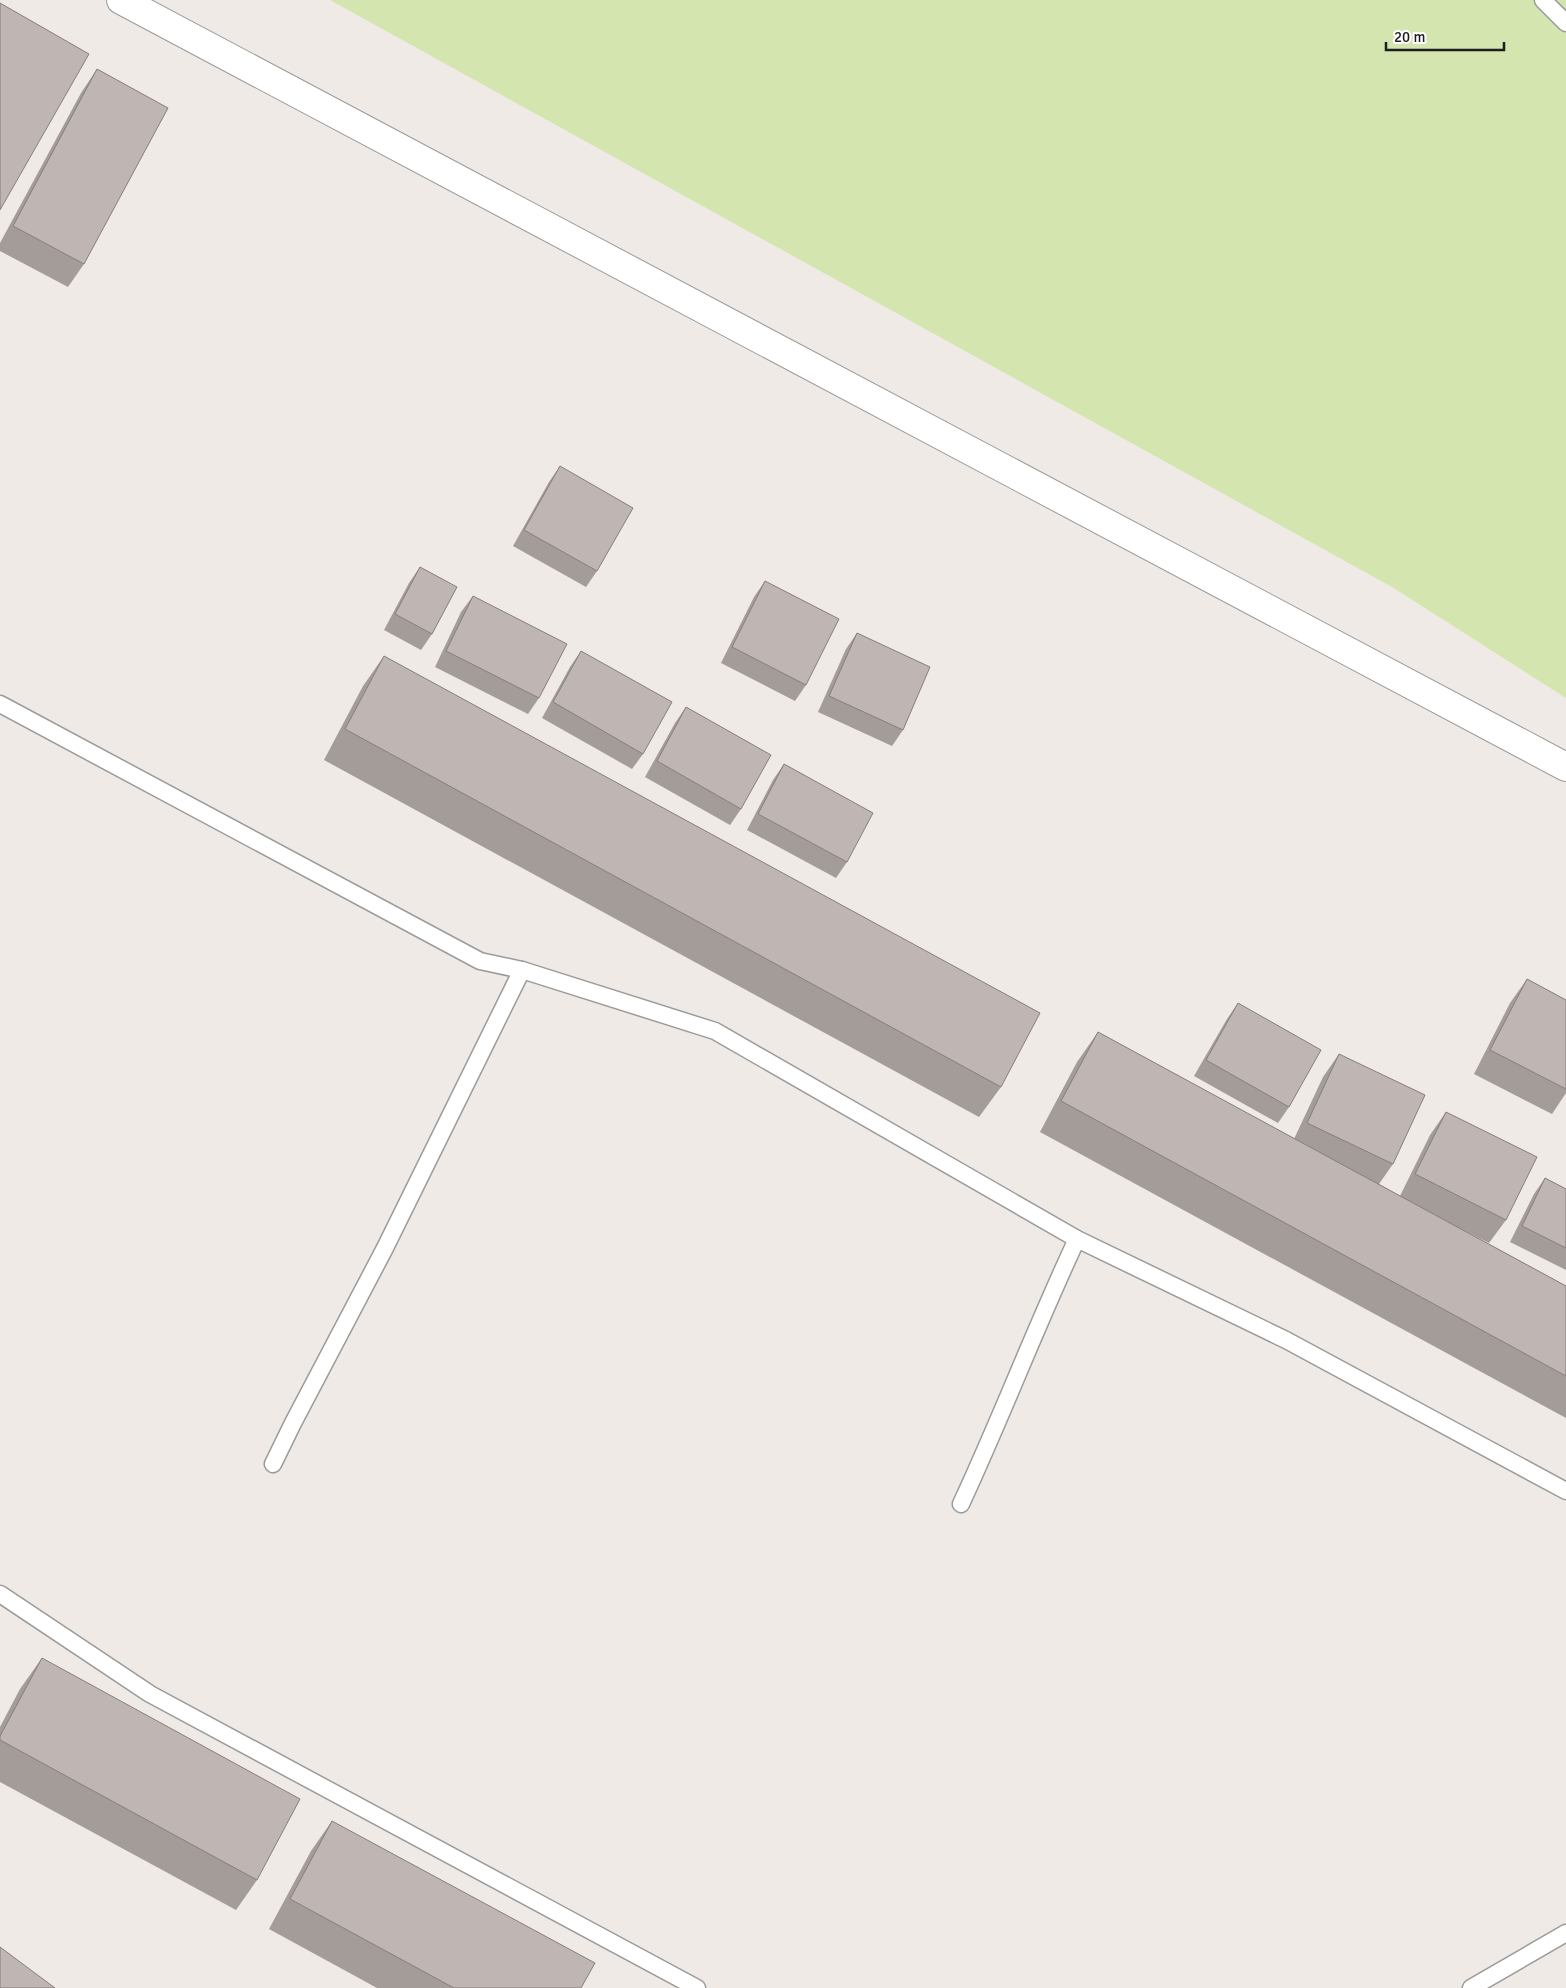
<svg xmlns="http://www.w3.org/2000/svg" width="1566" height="1988" font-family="Signika,sans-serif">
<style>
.grass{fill:#d4e5af}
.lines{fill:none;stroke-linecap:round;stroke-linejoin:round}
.lane-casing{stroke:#9b9b9b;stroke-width:19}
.street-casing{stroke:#9b9b9b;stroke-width:30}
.lane{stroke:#fff;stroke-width:16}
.street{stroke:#fff;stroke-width:28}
.wall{fill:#a49c99}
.building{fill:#bfb5b2;stroke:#867f7d}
</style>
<rect width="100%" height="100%" fill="#efeae5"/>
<path class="grass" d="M330,0H1566V698L1392,587Z"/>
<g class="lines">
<defs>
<g id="lane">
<path d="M1543,0L1566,23"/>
<path d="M0,704L480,961L522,970L715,1031L1077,1239L1286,1340L1566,1491"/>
<path d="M273,1464L293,1423L385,1248L522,970"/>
<path d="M961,1504C1002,1416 1036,1326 1077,1239"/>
<path d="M0,1594L150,1694L697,1988"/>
<path d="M1471,1988L1566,1933"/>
</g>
<path id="street" d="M121,0L1566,767"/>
</defs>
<use href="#lane" class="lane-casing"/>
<use href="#street" class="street-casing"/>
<use href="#lane" class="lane"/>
<use href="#street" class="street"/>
</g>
<g class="wall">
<path d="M97,69L84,264L68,287L0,251V243L81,93Z"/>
<path d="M560,466L597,571L586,587L513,546L549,482Z"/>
<path d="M420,567L432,634L421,650L384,630L409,583Z"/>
<path d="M765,581L806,685L795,701L721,663L754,597Z"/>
<path d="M473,596L539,698L528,714L435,667L461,612Z"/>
<path d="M857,633L903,730L892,746L818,712L846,649Z"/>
<path d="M581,651L643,754L632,769L542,718L570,667Z"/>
<path d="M384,656L1001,1087L979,1117L324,760L363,686Z"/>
<path d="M686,707L741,809L730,825L645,777L675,723Z"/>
<path d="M784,764L847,862L836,878L747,830L773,780Z"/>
<path d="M1527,979L1566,1000V1093L1552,1114L1474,1074L1510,1003Z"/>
<path d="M1238,1003L1289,1107L1278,1123L1194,1076L1227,1019Z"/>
<path d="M1098,1032L1294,1139L1323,1077L1339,1054L1393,1164L1379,1184L1400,1196L1430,1135L1446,1112L1506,1220L1489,1243L1457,1227L1566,1286V1418L1040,1132L1077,1062Z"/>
<path d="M1545,1178L1566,1189V1270L1510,1242L1534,1194Z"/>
<path d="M42,1658L257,1880L236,1910L0,1782V1727L20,1689Z"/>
<path d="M332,1821L581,1988H377L269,1929L311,1851Z"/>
</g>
<g class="building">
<path d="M0,3L89,54L0,210Z"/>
<path d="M97,69L168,108L84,264L13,226Z"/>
<path d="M560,466L633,508L597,571L524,530Z"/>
<path d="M420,567L457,587L432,634L395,614Z"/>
<path d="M765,581L839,619L806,685L732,647Z"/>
<path d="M473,596L567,644L539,698L446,651Z"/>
<path d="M857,633L930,667L903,730L829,696Z"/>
<path d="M581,651L672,702L643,754L553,702Z"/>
<path d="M384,656L1040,1013L1001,1087L345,729Z"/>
<path d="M686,707L771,755L741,809L657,761Z"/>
<path d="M784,764L873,813L847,862L758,814Z"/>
<path d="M1527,979L1566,1000V1089L1490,1050Z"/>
<path d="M1238,1003L1321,1050L1289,1107L1206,1060Z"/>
<path d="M1098,1032L1566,1286V1376L1061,1101Z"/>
<path d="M1339,1054L1425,1095L1393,1164L1307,1123Z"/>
<path d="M1446,1112L1537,1157L1506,1220L1415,1174Z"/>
<path d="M1545,1178L1566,1189V1248L1522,1226Z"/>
<path d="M42,1658L300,1799L257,1880L0,1740V1736Z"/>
<path d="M332,1821L595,1963L581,1988H454L290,1899Z"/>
<path d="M0,1947L55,1988H0Z"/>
</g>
<path d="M1386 42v8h118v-8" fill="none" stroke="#1e1e1e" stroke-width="2.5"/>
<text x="1394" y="42" font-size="15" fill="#1e1e1e" stroke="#ffffff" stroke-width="4" paint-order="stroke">20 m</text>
</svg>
